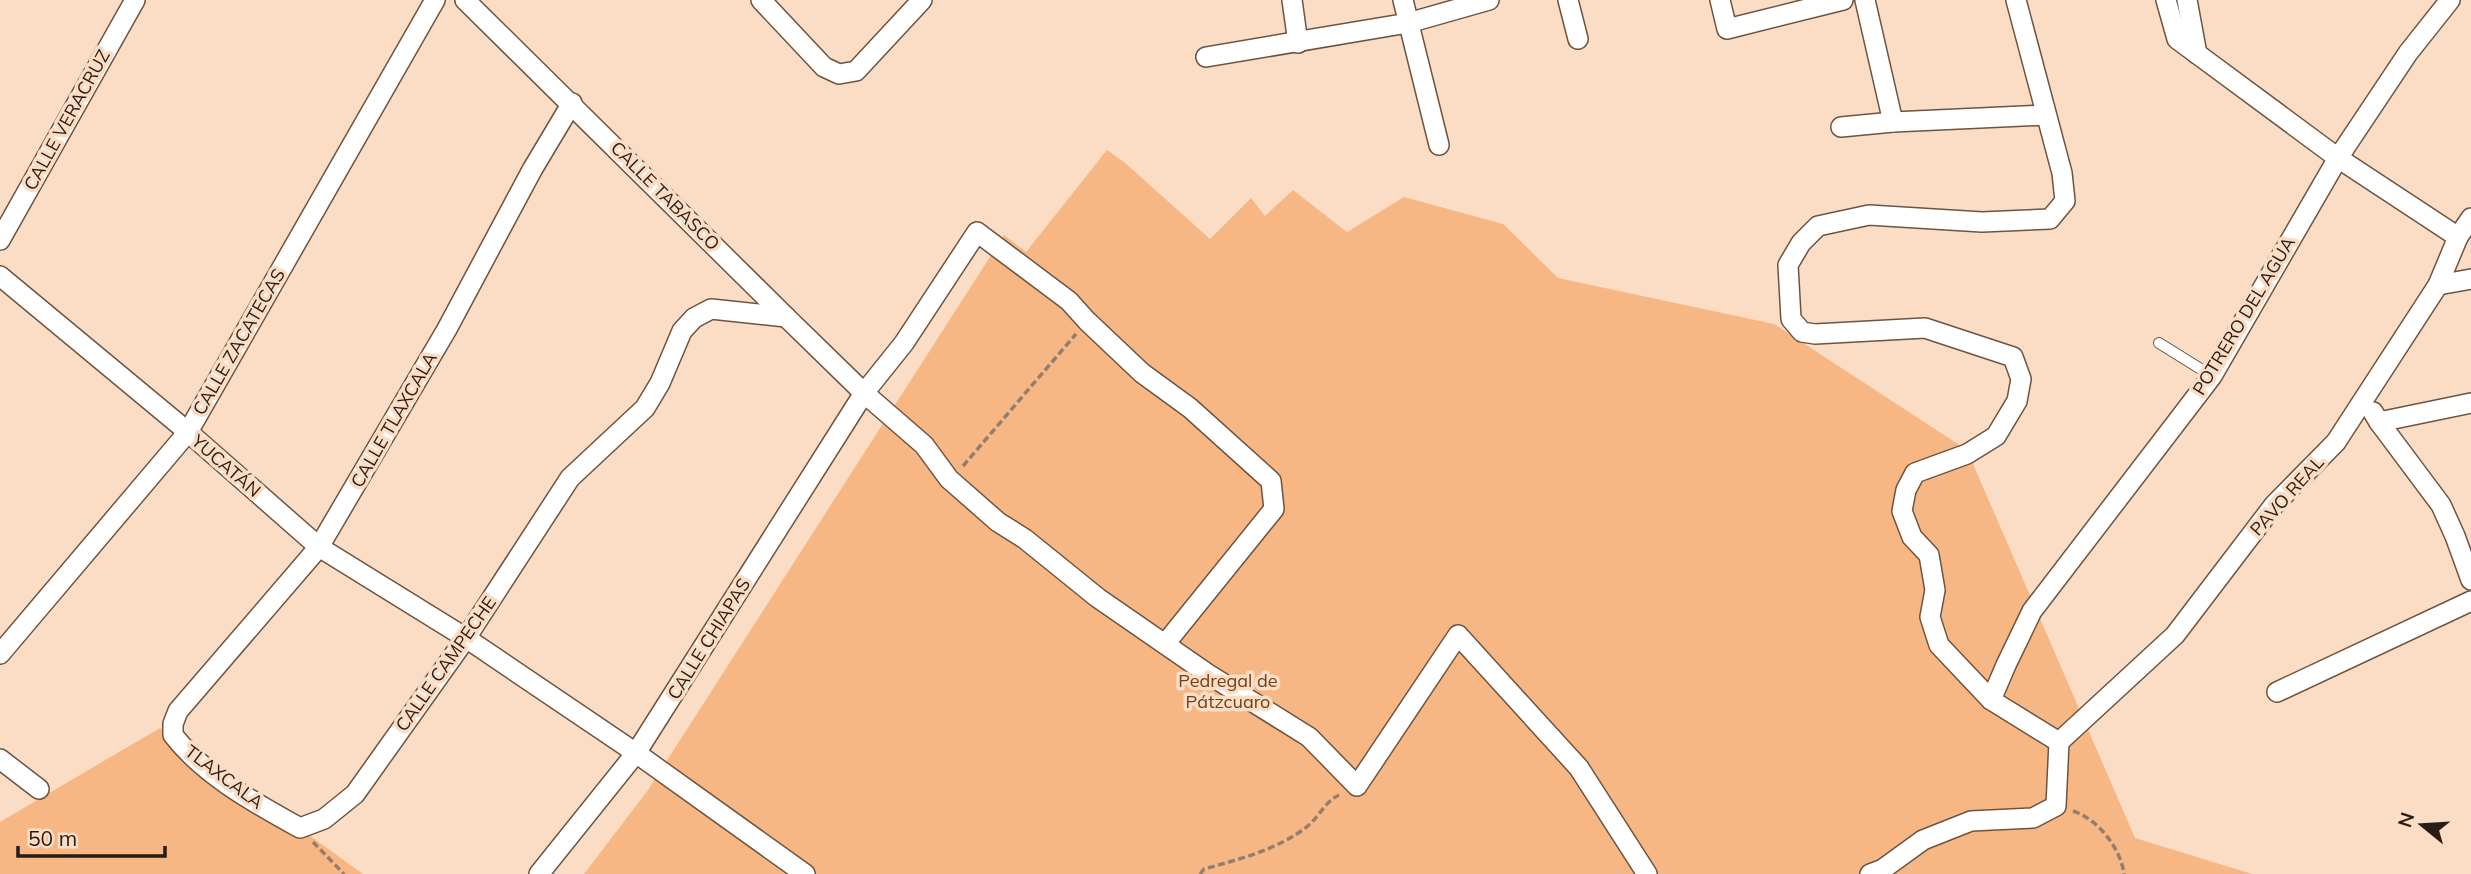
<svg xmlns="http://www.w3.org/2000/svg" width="2471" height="874" font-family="Mulish,sans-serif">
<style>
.green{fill:#f7b785}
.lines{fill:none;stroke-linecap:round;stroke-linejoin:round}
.lane-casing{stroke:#6e543f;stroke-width:12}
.street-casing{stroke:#6e543f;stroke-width:22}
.path{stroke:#937e6e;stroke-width:3.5;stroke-dasharray:7 3.5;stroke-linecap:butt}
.lane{stroke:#fff;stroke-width:10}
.street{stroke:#fff;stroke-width:19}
.labels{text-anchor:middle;stroke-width:7;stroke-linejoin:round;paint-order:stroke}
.street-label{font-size:18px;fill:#281d14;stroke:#fbdcc4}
.park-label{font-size:18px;fill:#704218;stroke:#fbdcc4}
</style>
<rect width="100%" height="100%" fill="#fbdcc4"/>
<g class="green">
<path d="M1107,150L1124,162L1210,239L1251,198L1265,216L1293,190L1347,232L1404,197L1503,224L1558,278L1774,324L1967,450L2135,838L2252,874H584L648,790L1004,235L1026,252Z"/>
<path d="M160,728L363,874H0V822Z"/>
</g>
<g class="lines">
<defs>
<path id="lane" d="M2159,343L2212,376"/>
<g id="street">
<path d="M465,0L786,317L864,393L924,445L949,479L998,522L1025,539L1098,598L1208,674L1309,737L1357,786L1458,635L1579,768L1647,874"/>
<path d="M761,0L824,67L839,74L856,71L922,0"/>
<path d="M1292,0L1298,43"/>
<path d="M1403,0L1439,145"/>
<path d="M1568,0L1578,39"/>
<path d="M1720,0L1727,29L1843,0"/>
<path d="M1865,0L1893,122"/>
<path d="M2016,0L2062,173L2065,201L2050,219L1982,222L1869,215L1818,226L1801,243L1788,265L1791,319L1802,332L1815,334L1925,328L2013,357L2021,379L2017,401L1996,436L1967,454L1915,473L1906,490L1902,511L1912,537L1929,555L1935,590L1930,617L1939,645L1991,700L2059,742"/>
<path d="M2166,0L2177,39L2338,158L2458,237"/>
<path d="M2187,0L2197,54"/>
<path d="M1206,57L1408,23L1489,0"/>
<path d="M572,103L532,170L447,329L319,547L178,711L173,724V735C205,776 255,803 300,828L324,819L355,794L466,638L570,478L645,408L660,383L682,331L694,318L711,309L786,317"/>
<path d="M1841,127L1893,122L2046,115"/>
<path d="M0,240L135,0"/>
<path d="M0,276L188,432L319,547L466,638L636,753L805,874"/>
<path d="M2438,285L2471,279"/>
<path d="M2373,412L2379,422L2471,403"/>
<path d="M2379,422L2441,505L2455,536L2471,580"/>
<path d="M0,654L188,432L435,0"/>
<path d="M2277,692L2471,601"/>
<path d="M1991,700L2006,665L2032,611L2212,376L2338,158L2408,53L2450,0"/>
<path d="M2059,742L2175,635L2274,505L2336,442L2438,285L2458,237L2471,218"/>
<path d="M0,759L39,789"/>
<path d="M539,874L636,753L864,393L904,343L977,232L1069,301L1087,321L1142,373L1190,408L1271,481L1274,509L1165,644"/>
<path d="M1870,874L1883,869L1923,840L1971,821L2033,818L2056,806L2059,742"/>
</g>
</defs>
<use href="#lane" class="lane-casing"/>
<use href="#street" class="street-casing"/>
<g class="path">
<path d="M963,466L1076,334"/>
<path d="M2073,811C2098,819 2121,849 2124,874"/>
<path d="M313,842L344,874"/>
<path d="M1200,874L1204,869C1240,859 1280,849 1309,825C1320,815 1325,802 1339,795"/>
</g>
<use href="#lane" class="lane"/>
<use href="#street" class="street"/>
</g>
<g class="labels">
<g class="street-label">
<text transform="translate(67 120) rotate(-61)" y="6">CALLE VERACRUZ</text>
<text transform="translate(665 196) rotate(45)" y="6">CALLE TABASCO</text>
<text transform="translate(2244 316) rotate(-59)" y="6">POTRERO DEL AGUA</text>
<text transform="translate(239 342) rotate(-60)" y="6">CALLE ZACATECAS</text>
<text transform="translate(394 420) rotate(-60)" y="6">CALLE TLAXCALA</text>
<text transform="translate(226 466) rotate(41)" y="6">YUCATÁN</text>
<text transform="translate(2287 496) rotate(-48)" y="6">PAVO REAL</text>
<text transform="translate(709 639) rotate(-58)" y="6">CALLE CHIAPAS</text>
<text transform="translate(446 664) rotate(-55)" y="6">CALLE CAMPECHE</text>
<text transform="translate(224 777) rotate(37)" y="6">TLAXCALA</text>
</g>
<g class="park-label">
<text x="1228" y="687">Pedregal de<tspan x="1228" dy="21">Pátzcuaro</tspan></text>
</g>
</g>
<g transform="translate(2422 825) rotate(288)" stroke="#fbdcc4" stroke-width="5" paint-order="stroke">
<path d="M0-5L12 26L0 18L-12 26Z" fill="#281d14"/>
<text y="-10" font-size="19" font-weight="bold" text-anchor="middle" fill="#281d14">N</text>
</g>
<path d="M18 846v10h147v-10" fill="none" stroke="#281d14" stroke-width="3.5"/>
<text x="28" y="846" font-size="21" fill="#281d14" stroke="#fbdcc4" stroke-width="5" paint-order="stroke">50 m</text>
</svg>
